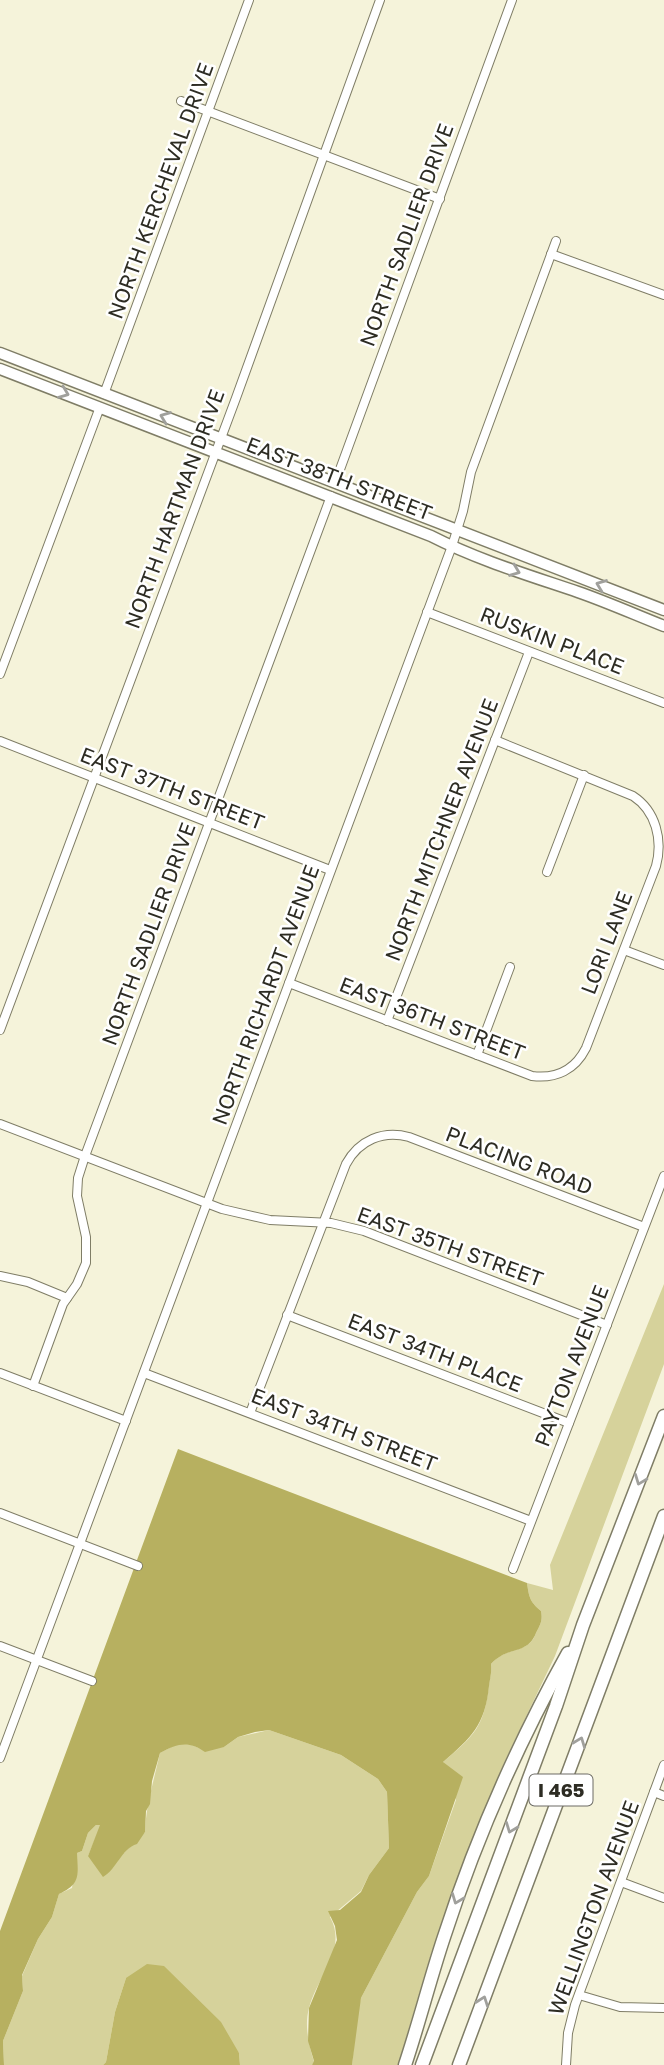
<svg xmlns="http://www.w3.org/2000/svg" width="664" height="2065" font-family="'Golos Text',sans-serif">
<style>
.green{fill:#d6d29b}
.forest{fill:#b7b060}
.water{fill:#beb767}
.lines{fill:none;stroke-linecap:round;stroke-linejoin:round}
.minor-casing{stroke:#7f7d66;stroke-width:10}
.major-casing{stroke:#7f7d66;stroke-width:13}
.highway-casing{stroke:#7f7d66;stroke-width:15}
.minor{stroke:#fff;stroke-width:8}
.major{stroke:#fff;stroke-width:10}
.highway{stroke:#fff;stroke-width:12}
.oneway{stroke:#a0a09c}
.labels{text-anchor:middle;stroke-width:5;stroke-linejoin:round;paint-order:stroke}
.shield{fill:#fff;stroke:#6c6b65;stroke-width:2}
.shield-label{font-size:19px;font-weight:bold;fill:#2d2c23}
.street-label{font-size:21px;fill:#2d2c23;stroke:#fff}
</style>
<rect width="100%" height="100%" fill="#f5f3da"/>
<g class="green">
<path d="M664,1284V1364L555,1656L504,1763L474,1835L432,1951L398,2065H352L357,2013L361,1998L417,1892L429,1876L456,1800L443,1762C475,1735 484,1727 489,1685C490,1677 492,1672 491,1664C508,1645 528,1655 536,1633C540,1625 543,1621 541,1611C530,1602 529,1597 527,1583L553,1590L550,1565Z"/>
<path d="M269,1730L341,1755L378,1779L387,1792L389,1848L369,1875L361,1891L330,1917C348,1949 317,1977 309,2008C304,2026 309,2045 314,2062L312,2065H240L239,2053L126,1978L115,2012L106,2062L103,2065H4L3,2041L23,1991L22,1976L38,1939L52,1917L59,1894L72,1888L77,1853L82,1851L88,1833L96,1825H101L88,1856L124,1853L145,1832C146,1805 154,1780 160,1753L179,1743L190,1744L199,1748L224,1747L238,1737Z"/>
</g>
<path class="forest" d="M178,1449L527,1583C529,1597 530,1602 541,1611C543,1621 540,1625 536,1633C527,1656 508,1645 491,1664C492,1672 490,1678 489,1686C485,1725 472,1737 443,1762L463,1777L429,1876L417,1892L361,1998L352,2065H312L314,2061L308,2041L309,2008L337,1940L335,1926L328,1911L340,1910L361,1892L369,1875L389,1848L387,1792L378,1779L341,1755L269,1730L255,1732L238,1737L224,1747L205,1752C188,1740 177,1744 160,1753L152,1781L150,1804L146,1811L145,1832L137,1844C121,1849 117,1869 103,1877L88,1856L100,1825H96L88,1833L82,1851L77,1853C78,1875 81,1884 59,1894L52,1917L38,1939L22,1975L23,1991L3,2041L4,2065H0V1931Z"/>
<path class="water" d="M147,1964L164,1966L221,2022L239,2053L240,2065H103L106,2062L115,2012L126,1978Z"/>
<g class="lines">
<defs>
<g id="minor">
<path d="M181,101L440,199"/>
<path d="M551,254L664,295"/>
<path d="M104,394L249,0"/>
<path d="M335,483L512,0"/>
<path d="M427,612L664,703"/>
<path d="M0,674L100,407"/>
<path d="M0,741L330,870"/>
<path d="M547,872L584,775"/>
<path d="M624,950L664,965"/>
<path d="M289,983L532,1076C556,1079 575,1070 586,1048L656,866C663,840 656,811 633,796L495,740"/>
<path d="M387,1021L529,652"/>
<path d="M0,1030L236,398L380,0"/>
<path d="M477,1055L510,967"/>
<path d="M0,1124L222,1209L270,1220L331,1223L364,1231L607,1325"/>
<path d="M0,1276L28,1282L67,1298"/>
<path d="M287,1315L569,1423"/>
<path d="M0,1373L126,1421"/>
<path d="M144,1373L531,1521"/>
<path d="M33,1386L63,1304L77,1284L86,1263V1237L77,1196L78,1178L85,1156L331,496"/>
<path d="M250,1413L346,1164C359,1140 383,1130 409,1137L644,1227"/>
<path d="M0,1513L138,1566"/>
<path d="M513,1569L664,1176"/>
<path d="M0,1646L92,1681"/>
<path d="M0,1758L452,546L463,511L471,472L556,241"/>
<path d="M654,1792L664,1796"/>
<path d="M621,1882L664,1898"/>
<path d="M579,1995L620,2007L664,2008"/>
<path d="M566,2065L568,2033L575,2005L664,1765"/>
</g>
<g id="major">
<path d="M0,353L664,610"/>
<path d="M0,369L431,536C478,560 528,575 578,592C607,602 636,615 664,626"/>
</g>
<g id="highway">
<path d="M405,2065C419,2023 430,1979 444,1937C476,1838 518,1743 568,1653"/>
<path d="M422,2065L556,1706L583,1625L664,1416"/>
<path d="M459,2065L664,1516"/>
</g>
</defs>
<use href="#minor" class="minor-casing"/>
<use href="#major" class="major-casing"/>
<use href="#highway" class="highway-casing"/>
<use href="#minor" class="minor"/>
<use href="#major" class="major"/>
<use href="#highway" class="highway"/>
</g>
<defs><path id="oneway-chevron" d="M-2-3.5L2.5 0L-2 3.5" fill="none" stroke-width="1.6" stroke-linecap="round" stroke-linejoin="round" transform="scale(1.75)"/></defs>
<g class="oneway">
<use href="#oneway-chevron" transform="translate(64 393) rotate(21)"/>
<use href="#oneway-chevron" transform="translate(165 417) rotate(-159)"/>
<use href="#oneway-chevron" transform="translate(515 571) rotate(21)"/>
<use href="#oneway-chevron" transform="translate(601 585) rotate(-159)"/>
<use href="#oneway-chevron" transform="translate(640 1480) rotate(111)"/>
<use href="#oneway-chevron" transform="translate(580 1742) rotate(-69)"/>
<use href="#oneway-chevron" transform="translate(511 1828) rotate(111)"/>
<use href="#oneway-chevron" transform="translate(457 1899) rotate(111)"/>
<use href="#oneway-chevron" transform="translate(483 2001) rotate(-70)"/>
</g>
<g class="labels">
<rect class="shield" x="529.5" y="1774.5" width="63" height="31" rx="5"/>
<g class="shield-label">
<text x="561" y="1797">I 465</text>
</g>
<g class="street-label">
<text transform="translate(161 191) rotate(-70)" y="7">NORTH KERCHEVAL DRIVE</text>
<text transform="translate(407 235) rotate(-70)" y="7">NORTH SADLIER DRIVE</text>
<text transform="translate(339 479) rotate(21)" y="7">EAST 38TH STREET</text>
<text transform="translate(175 509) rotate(-70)" y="7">NORTH HARTMAN DRIVE</text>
<text transform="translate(552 641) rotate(21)" y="7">RUSKIN PLACE</text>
<text transform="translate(172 789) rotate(21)" y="7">EAST 37TH STREET</text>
<text transform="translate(442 830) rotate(-69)" y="7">NORTH MITCHNER AVENUE</text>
<text transform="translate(149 934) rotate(-70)" y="7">NORTH SADLIER DRIVE</text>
<text transform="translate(607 943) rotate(-69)" y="7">LORI LANE</text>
<text transform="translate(266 995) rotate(-70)" y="7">NORTH RICHARDT AVENUE</text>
<text transform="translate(432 1019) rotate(21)" y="7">EAST 36TH STREET</text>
<text transform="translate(519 1161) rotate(21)" y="7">PLACING ROAD</text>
<text transform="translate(450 1247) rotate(20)" y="7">EAST 35TH STREET</text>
<text transform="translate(435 1353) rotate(21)" y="7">EAST 34TH PLACE</text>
<text transform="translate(572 1366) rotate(-69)" y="7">PAYTON AVENUE</text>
<text transform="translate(344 1430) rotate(21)" y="7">EAST 34TH STREET</text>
<text transform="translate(594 1908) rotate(-70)" y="7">WELLINGTON AVENUE</text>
</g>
</g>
</svg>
